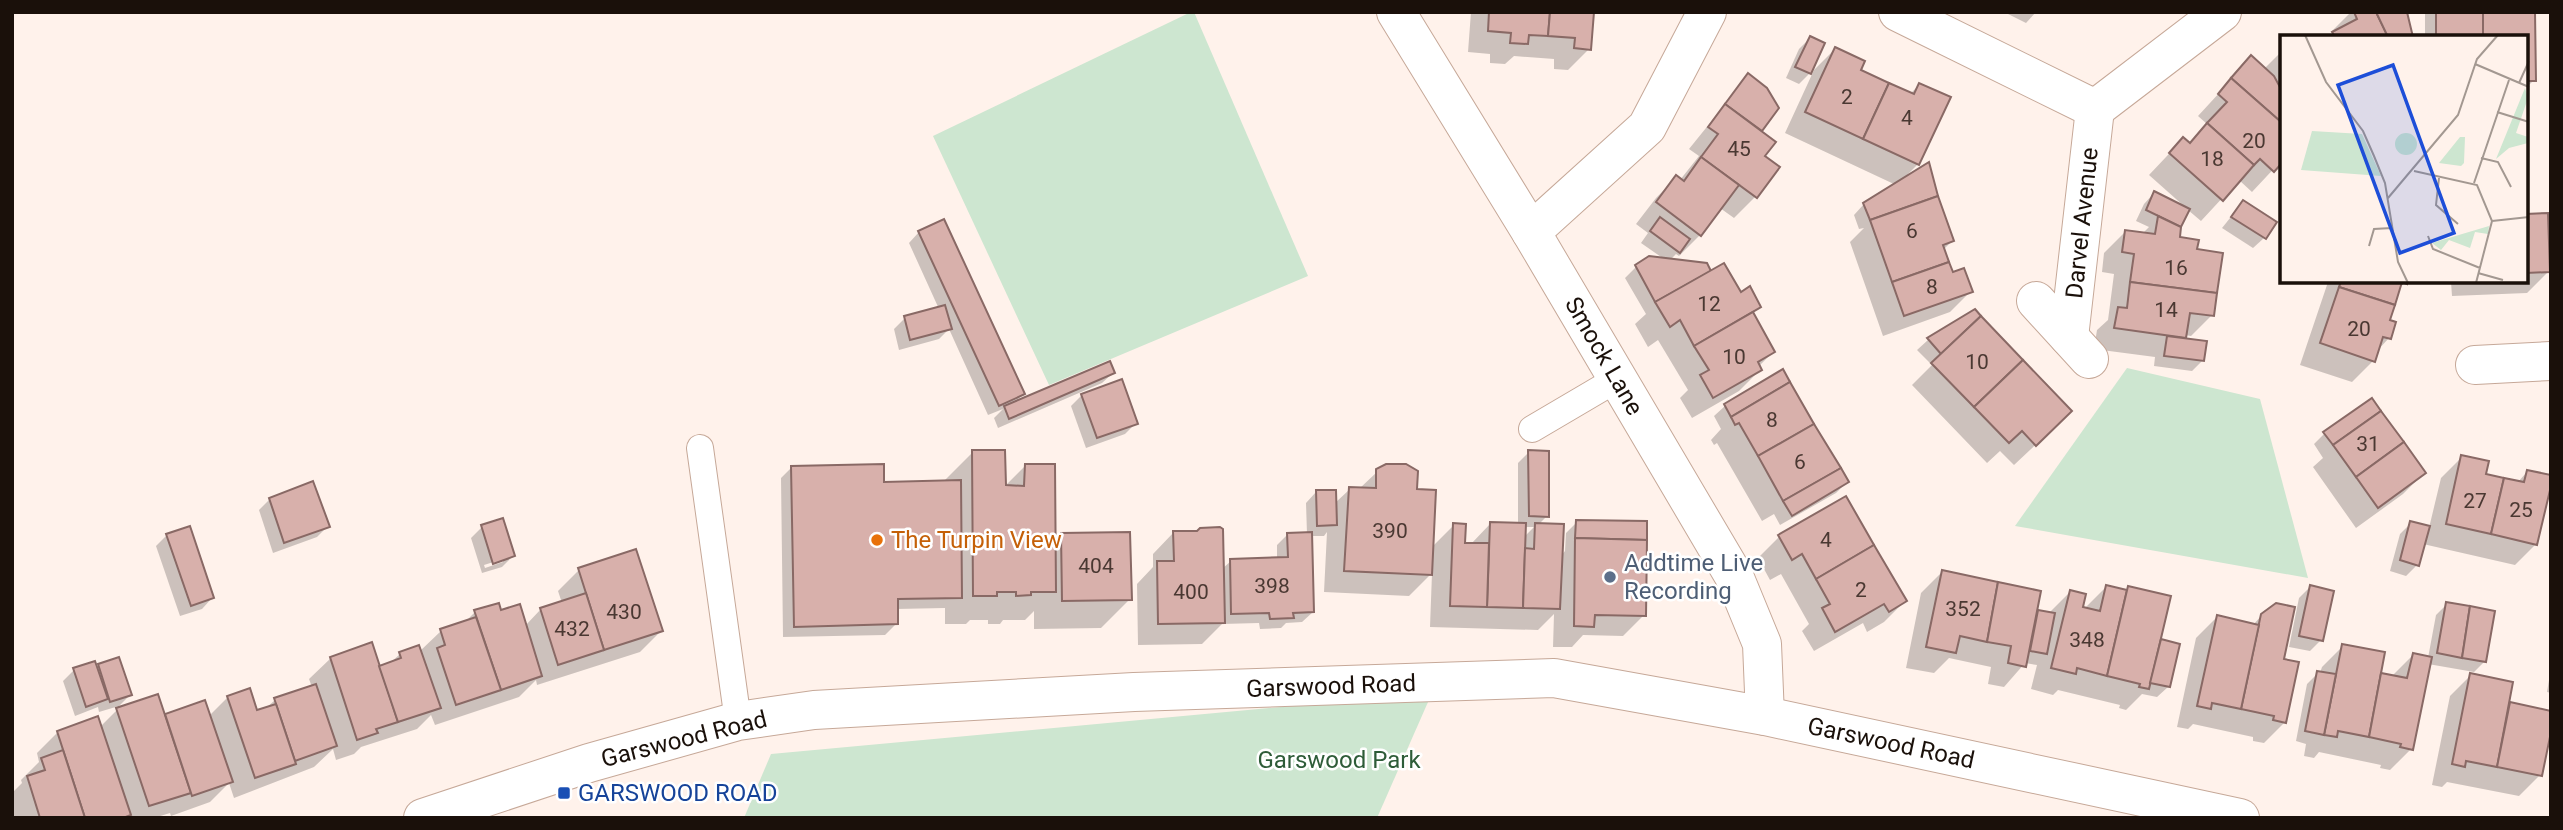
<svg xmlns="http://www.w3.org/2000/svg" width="2563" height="830" font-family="Roboto,sans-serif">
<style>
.green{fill:#cde6d0}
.shadow{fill:#0003;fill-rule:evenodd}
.building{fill:#d8b0ab;stroke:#896965;stroke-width:2}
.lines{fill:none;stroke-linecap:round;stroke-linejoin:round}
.service-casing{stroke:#c6a898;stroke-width:28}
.minor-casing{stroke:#c6a898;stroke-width:40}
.tertiary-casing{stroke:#c6a898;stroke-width:40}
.service{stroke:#fff;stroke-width:26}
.minor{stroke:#fff;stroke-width:38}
.tertiary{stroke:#fff;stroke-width:38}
.food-dot{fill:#e8710a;stroke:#fff;stroke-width:2.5}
.service-dot{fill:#5c6f8a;stroke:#fff;stroke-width:2.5}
.transit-dot{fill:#1a4fb4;stroke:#fff;stroke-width:2.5}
.labels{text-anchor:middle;stroke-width:5;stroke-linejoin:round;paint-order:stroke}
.number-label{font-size:21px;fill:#4a3832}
.street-label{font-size:24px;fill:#1a100a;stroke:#fff}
.food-label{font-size:24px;fill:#c56008;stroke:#fff;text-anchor:start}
.service-label{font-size:24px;fill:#4e5e75;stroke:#fff;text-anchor:start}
.park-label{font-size:24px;fill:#2e5c38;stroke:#fff}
.transit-label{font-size:24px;fill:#164399;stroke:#fff;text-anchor:start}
.inset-road{fill:none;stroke:#a39891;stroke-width:2}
.view{fill:#1d4ed8;fill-opacity:0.15;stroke:#1d4ed8;stroke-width:3.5}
.inset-edge{fill:none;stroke:#1a100a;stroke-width:3.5}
</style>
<rect width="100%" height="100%" fill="#fff2eb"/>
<g class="green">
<path d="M1191,12H1194L1308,276L1049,385L933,136Z"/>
<path d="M2127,368L2260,399L2308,578L2015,526Z"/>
<path d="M1432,693L1377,818H744L771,754Z"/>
</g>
<g class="shadow">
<path d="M1471,12H1593L1589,49L1568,70L1554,69V59L1514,56L1505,64L1490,63V54L1468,52Z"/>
<path d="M2004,12H2036L2026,23Z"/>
<path d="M2351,12H2405L2411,37H2327L2333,34L2332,31Z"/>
<path d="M2425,12H2533L2534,80L2526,88V37H2425Z"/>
<path d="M1810,38V73L1799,84L1786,78L1799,49Z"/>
<path d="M1835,49L1859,70L1910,94L1919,85L1918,164L1904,178L1952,241L1943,250L1952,274L1971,291L1950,312L1883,336L1850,242L1864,228L1859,229L1854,215L1864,204L1896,185L1785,133L1814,70Z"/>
<path d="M2281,52V161L2252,192L2239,180L2201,221L2188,210L2180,227L2178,239L2195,250L2212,315L2191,336L2185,335L2184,339L2203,360L2192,371L2154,366L2155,357L2094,349L2097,330L2108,320L2114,274L2102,272L2104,253L2125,232L2142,234L2149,227L2136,221L2144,204L2154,193L2185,207L2149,175L2183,139L2189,145L2207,124L2198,116L2221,91L2264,69Z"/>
<path d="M1748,76L1777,108L1759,132L1763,156L1755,197L1734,218L1720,208L1700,235L1679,256L1676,254L1670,260L1710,273L1759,307L1752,314L1773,352L1758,367L1760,370L1739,391L1692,418L1680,398L1688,390L1658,340L1648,347L1635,324L1646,314L1625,278L1636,267L1664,259L1641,243L1648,233L1636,224L1656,198L1677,177L1680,180L1699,156L1689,149Z"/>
<path d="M2243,202L2264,238L2253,248L2222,228Z"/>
<path d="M2526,216L2548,272L2527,293L2452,296L2451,282H2526Z"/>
<path d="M919,232L1023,394L1013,404L1113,373L1102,383L998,428L994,418L1003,409L988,415L949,329L939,339L899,350L894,329L905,318L939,309L909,243Z"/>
<path d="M2328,282H2405L2398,290L2388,321L2389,338L2377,351L2373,361L2352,382L2300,365Z"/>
<path d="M1974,311L2049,432L2014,465L2000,451L1987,463L1912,385L1932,365L1917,350L1928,340Z"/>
<path d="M1782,371L1847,482L1836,493L1780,525L1774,514L1762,521L1717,443L1714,445L1711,440L1721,429L1714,416L1725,406Z"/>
<path d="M1082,395L1136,423L1125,434L1086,448L1071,406Z"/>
<path d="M2325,433L2424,473L2403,494L2356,528L2313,467L2323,458L2314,444Z"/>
<path d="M973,452L1004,487L1025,466L1054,543L1062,534L1130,599L1101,628L1034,629V611L1025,620H1003L1000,624H988V620H970L966,624H945V608L896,609V624L885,635L783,637L781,478L791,468L882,484L944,481Z"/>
<path d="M1529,452L1547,516L1538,525L1561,556L1565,551L1566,533L1577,522L1644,615L1623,636L1583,635L1572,647H1553L1554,614L1538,630L1430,627L1432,573L1409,596L1324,592L1327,532L1324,536H1310L1313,612L1302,622L1286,623L1281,628L1260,629L1259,623L1222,624L1202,644L1138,645L1137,584L1153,567V554L1174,532L1222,569L1231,561L1277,560V545L1287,535L1307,534L1306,503L1316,492L1334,504L1350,489H1359L1378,471L1415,491L1432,547L1454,525L1463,544L1470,545L1491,523L1518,524V463ZM1524,527H1534L1524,537Z"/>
<path d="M2462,457L2484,475L2517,483L2527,472L2536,544L2515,565L2423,544L2417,565L2406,576L2390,571L2400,534L2411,523L2429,528L2441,478Z"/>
<path d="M270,499L328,526L317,537L273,553L259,510Z"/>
<path d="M1845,499L1905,601L1884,622L1867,632L1863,623L1814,651L1802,631L1809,624L1781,574L1770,580L1758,558L1779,537Z"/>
<path d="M482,527L513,556L502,567L482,573L471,538ZM503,559V562L485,568L484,565Z"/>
<path d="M167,535L212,598L202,609L180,616L156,546Z"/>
<path d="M579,570L661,631L640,652L537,685L536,680L519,697L435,725L431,715L417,729L361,747L354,754L336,760L333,749L314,767L234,798L229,783L210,802L171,816L170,813L154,818H13L12,793L22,783L21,780L39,762L37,753L58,732L100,727L117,710L164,716L204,702L209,716L228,697L256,712L265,709L275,700L312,687L309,679L331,658L378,668L389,664L400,654L418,647L419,652L441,631L464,623L475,612H499L525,626L541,609L562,603L558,591Z"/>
<path d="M1942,572L2035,615L2038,612L2048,614L2070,592L2081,608L2084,609L2106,587L2125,592L2129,588L2157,645L2162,641L2168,687L2157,697L2142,694L2126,710L2119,708L2120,705L2058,690L2053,695L2031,689L2037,665L2025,663L2004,687L1988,684L1991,667L1949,658L1934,673L1906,668L1921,593Z"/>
<path d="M2310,587L2321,640L2310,651L2289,647L2299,598Z"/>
<path d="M2447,604L2485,661L2474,672L2428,664L2411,749L2390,770L2380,768L2381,765L2319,752L2314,758L2304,756L2306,744L2296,741L2307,684L2318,673H2320L2322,667L2343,646L2379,674L2392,676L2413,655L2428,658L2436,615Z"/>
<path d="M2262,615L2282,660L2285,722L2264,743L2253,741V737L2193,724L2188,729L2177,727L2196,638L2217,617L2253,625Z"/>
<path d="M99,666L130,695L119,706L99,712L98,707L75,716L63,681L74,670L95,669Z"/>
<path d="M2551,668V693L2547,692Z"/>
<path d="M2471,675L2507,704L2551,713L2540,775L2519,796L2447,782L2442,787L2432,785L2450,696Z"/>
</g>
<g class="building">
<path d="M1489,12H1550L1548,36L1529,35L1528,44L1510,43L1511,33L1488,31Z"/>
<path d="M1550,12H1594L1591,50L1574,48L1575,38L1548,36Z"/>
<path d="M2354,12H2376L2388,37H2335L2332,32L2357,19Z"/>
<path d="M2376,12H2407L2413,37H2388Z"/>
<rect x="2436" y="12" width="47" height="25"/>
<path d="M2483,12H2535L2536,81H2526V37H2483Z"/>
<path d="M1810,36L1825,43L1811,74L1795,67Z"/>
<path d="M1835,47L1865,61L1861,70L1889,83L1863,139L1805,112Z"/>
<path d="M2251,55L2274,76L2281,89V122L2231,78Z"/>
<path d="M1748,73L1767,88L1779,108L1762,131L1725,104Z"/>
<path d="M2231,78L2281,122V164L2274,172L2260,159L2254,165L2207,123L2227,102L2218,94Z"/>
<path d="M1889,83L1914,94L1919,83L1951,97L1919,165L1863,139Z"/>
<path d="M1725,104L1776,142L1765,156L1780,167L1757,198L1701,157L1718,134L1708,127Z"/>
<path d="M2207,123L2254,165L2223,201L2169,153L2183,137L2190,143Z"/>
<path d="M1701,157L1739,185L1701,236L1656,202L1676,175L1684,181Z"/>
<path d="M1929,162L1938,196L1870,220L1863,203Z"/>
<path d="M2154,191L2190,209L2181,227L2146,210Z"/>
<path d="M1938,196L1954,241L1943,245L1949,262L1892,282L1870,220Z"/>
<path d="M2243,200L2277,222L2266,239L2231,217Z"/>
<path d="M2548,213L2550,272L2526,273V214Z"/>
<path d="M2158,216L2181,227L2180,237L2199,240L2197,249L2223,253L2217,293L2130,282L2134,254L2122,252L2125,230L2155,234Z"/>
<path d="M1660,217L1690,239L1680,253L1650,231Z"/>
<path d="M944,219L1025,394L999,406L918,231Z"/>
<path d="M1649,256L1707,263L1711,271L1655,302L1635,265Z"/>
<path d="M1949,262L1953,272L1964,268L1973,292L1904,316L1892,282Z"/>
<path d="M1724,263L1741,292L1750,286L1761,307L1694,346L1680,320L1670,327L1655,302Z"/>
<path d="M2130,282L2217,293L2214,316L2190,313L2186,338L2114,328L2118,307L2127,308Z"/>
<path d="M2341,282H2407V284L2402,282L2395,305L2339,287Z"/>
<path d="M2339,287L2395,305L2390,320L2396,322L2391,339L2383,337L2375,362L2320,343Z"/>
<path d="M945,305L952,329L910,340L904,316Z"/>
<path d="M1975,309L1981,316L1941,354L1927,338Z"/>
<path d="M1753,312L1775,352L1758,362L1762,370L1713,398L1700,375L1709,370L1694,346Z"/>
<path d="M1981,316L2023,360L1974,407L1931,363Z"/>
<path d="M2167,336L2207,341L2204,361L2164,356Z"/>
<path d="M2023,360L2072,411L2036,446L2022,431L2009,443L1974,407Z"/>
<path d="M1110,361L1115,373L1009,419L1004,406Z"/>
<path d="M1783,369L1790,382L1731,417L1724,404Z"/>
<path d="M1122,379L1138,424L1097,438L1081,394Z"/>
<path d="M1790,382L1814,424L1758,456L1739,423L1735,425L1731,417Z"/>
<path d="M2372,398L2381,411L2333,445L2323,432Z"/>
<path d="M2381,411L2404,442L2356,477L2333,445Z"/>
<path d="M1814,424L1841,468L1783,501L1758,456Z"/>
<path d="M2404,442L2426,473L2378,508L2356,477Z"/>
<path d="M972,450H1005L1006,485L1024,486L1025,464H1055L1056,592H1031V595L1016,596V592H997V596H973Z"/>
<path d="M1528,450L1549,451V517L1529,516Z"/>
<path d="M2461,455L2489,461L2486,474L2504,478L2491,534L2446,524Z"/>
<path d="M884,464V482L961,480L962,598L898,599V624L794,627L791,466Z"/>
<path d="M1386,464H1406L1418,471L1417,489L1436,490L1432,575L1344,571L1349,487L1376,488V469Z"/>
<path d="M1841,468L1849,482L1792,516L1783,501Z"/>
<path d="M2527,470L2551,475V486L2537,545L2491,534L2504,478L2524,482Z"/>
<path d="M313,481L330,527L284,543L269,498Z"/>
<path d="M1316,490H1336L1337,525L1317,526Z"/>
<path d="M1846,496L1874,545L1816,579L1802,554L1792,560L1778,535Z"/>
<path d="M503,518L515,556L493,564L481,525Z"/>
<path d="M1576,520L1647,521V540L1575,538Z"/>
<path d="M2410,521L2430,526L2419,566L2400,560Z"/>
<path d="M1490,522L1526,523L1523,608L1487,607Z"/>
<path d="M1453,523L1466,524L1465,543H1489L1487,607L1450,606Z"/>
<path d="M1535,523L1564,524L1560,609L1523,608L1525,548L1534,549Z"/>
<path d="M190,526L214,598L191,606L166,534Z"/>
<path d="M1220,527L1223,529L1225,623L1158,624L1157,561H1174L1173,531H1197L1200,528Z"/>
<path d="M1130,532L1132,600L1062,601L1061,533Z"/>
<path d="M1312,532L1314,612L1293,613L1294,618L1270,619L1269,613L1231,614L1230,559L1288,557L1287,533Z"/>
<path d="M1575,538L1647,540L1646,616L1595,615L1594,627L1574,626Z"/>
<path d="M1874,545L1907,601L1889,612L1884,604L1835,632L1822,608L1830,604L1816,579Z"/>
<path d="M636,549L663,631L604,650L578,568Z"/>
<path d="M1942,570L1998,582L1987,642L1960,636L1956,653L1926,647Z"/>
<path d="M1998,582L2041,591L2026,667L2008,663L2011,646L1987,642Z"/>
<path d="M2106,585L2127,590L2107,676L2077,668L2076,674L2051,668L2070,590L2086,594L2083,607L2100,611Z"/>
<path d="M2310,585L2334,591L2323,641L2299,636Z"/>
<path d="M2128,586L2171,596L2149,689L2139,687L2140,684L2107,676Z"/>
<path d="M586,593L604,650L558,665L540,608Z"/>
<path d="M2446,602L2470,606L2462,658L2437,653Z"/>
<path d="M499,603L501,610L520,604L542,676L501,690L474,610Z"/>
<path d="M2276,603L2295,607L2284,659L2299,662L2286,723L2273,720L2274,716L2241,709L2261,614Z"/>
<path d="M2470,606L2495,611L2486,662L2462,658Z"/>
<path d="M2038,610L2055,613L2047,654L2030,651Z"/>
<path d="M2217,615L2259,625L2241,709L2212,703L2211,709L2197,706Z"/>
<path d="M476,617L501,690L456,705L437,648L445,645L440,629Z"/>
<path d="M2161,639L2180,644L2170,687L2150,683Z"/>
<path d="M372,642L398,722L376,729L378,733L357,740L330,657Z"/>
<path d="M2342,644L2385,652L2369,737L2338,731L2337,737L2324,735Z"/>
<path d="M419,645L441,708L398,722L379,666L401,658L399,652Z"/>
<path d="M2413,653L2432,657L2413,750L2400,747L2401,744L2369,737L2381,673L2407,678Z"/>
<path d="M119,657L132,695L110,702L98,664Z"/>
<path d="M95,661L108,699L86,707L73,668Z"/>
<path d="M2317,671L2336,674L2324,735L2305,731Z"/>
<path d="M2470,673L2513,682L2497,767L2466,761L2465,767L2452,764Z"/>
<path d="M316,684L337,746L295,761L274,698Z"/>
<path d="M250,688L257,710L276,704L296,764L255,778L227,696Z"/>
<path d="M158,694L191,793L149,806L116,708Z"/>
<path d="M205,700L233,782L192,796L165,714Z"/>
<path d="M2510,702L2551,711V732L2542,776L2497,767Z"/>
<path d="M98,716L131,815L123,818H85L57,731Z"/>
<path d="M63,750L85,818H40L27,776L45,770L41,758Z"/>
</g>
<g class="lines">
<defs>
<g id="service">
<path d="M1532,429L1617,379"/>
<path d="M700,448L738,721"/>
</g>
<g id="minor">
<path d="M1396,12L1531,232L1734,576L1762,644L1765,716"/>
<path d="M1898,12L2095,109L2222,12"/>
<path d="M1531,232L1647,127L1707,12"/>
<path d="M2036,301L2089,359"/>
<path d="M2069,337L2095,109"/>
<path d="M2475,365L2551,361"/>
</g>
<path id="tertiary" d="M423,818L589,763L738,721L814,710L1134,692L1554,678L1765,716L2240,818"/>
</defs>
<use href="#service" class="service-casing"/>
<use href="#minor" class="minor-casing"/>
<use href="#tertiary" class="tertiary-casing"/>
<use href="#service" class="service"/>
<use href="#minor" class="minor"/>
<use href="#tertiary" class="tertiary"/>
</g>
<circle class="food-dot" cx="877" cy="540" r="7"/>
<circle class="service-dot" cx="1610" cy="577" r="7"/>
<rect class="transit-dot" x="557" y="786" width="14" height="14" rx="3.5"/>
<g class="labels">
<g class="number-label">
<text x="1847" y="104">2</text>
<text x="1907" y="125">4</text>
<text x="2254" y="148">20</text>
<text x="1739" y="156">45</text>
<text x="2212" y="166">18</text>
<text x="1912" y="238">6</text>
<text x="2176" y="275">16</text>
<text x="1932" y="294">8</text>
<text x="1709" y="311">12</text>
<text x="2166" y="317">14</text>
<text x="2359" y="336">20</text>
<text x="1734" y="364">10</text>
<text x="1977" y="369">10</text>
<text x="1772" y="427">8</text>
<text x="2368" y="451">31</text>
<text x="1800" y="469">6</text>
<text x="2475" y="508">27</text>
<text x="2521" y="517">25</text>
<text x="1390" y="538">390</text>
<text x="1826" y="547">4</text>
<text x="1096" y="573">404</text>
<text x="1272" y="593">398</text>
<text x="1861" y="597">2</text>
<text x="1191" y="599">400</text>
<text x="1963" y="616">352</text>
<text x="624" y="619">430</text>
<text x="572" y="636">432</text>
<text x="2087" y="647">348</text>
</g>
<g class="street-label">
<text transform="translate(2082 223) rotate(-84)" y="8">Darvel Avenue</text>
<text transform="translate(1604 356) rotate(60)" y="8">Smock Lane</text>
<text transform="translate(1331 686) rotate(-2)" y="8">Garswood Road</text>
<text transform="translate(684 739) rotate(-14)" y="8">Garswood Road</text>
<text transform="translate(1891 743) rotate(12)" y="8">Garswood Road</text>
</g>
<g class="food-label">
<text x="891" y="548">The Turpin View</text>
</g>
<g class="service-label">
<text x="1624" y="571">Addtime Live<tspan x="1624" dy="28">Recording</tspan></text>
</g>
<g class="park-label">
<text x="1339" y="768">Garswood Park</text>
</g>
<g class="transit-label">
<text x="578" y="801">GARSWOOD ROAD</text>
</g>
</g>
<g transform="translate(2280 35)">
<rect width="248" height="248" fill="#fff2eb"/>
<path d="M245,53L248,63L236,98L248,102V108L229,113L216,124ZM32,96L82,99L101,141L21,135ZM115 109a11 11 0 1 1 22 0a11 11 0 1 1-22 0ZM180,102H185L184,128L181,131L159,128ZM209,191L208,199L195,197L190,213L169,205L161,215L152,208Z" fill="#cde6d0"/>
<path class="inset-road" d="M25,0L46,47L83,96L94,121L105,148L118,227L128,248M195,29L249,52M239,48L249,26M217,77L249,87M201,123L218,127L231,152M134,136L197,150L212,186L196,248M159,143L156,170L178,189M194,148L229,45M108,163L178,80L197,24L218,0M212,186L249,182M148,201L153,214L200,233M89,211L94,194L112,193M198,238L223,245"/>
<path class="view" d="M113,30L174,198L120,218L58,50Z"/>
<rect width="248" height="248" class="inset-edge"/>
</g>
<rect width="2563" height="830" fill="none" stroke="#1a100a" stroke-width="28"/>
</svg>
